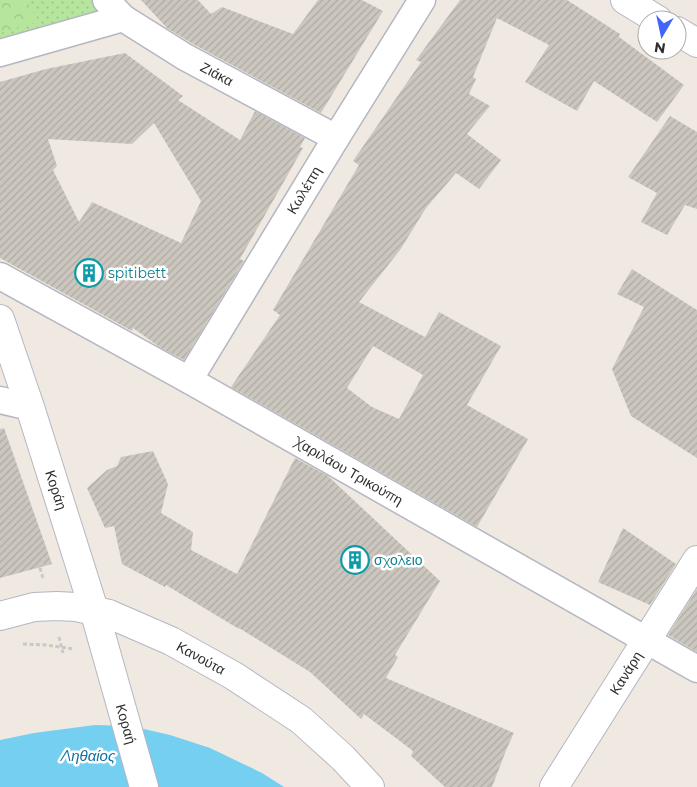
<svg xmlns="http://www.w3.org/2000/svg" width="697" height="787" font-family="Montserrat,sans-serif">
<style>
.grass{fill:url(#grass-dots)}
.park{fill:url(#park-crowns)}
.water{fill:#75cff0}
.building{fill:url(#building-hatch);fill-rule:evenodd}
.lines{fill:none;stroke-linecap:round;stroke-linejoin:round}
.street-casing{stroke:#b4b7c1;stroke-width:29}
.secondary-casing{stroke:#b4b7c1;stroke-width:30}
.path{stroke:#c9c9c9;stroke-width:3;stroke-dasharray:4 2.5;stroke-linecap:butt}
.street{stroke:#fff;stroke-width:26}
.secondary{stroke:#fff;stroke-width:28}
.labels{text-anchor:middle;stroke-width:5;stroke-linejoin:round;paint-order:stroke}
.street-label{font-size:14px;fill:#2e2e2e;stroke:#fff}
.culture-label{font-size:14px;fill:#0d838f;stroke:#fff;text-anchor:start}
.water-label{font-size:15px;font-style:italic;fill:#0d6fa3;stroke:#fff}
</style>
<defs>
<pattern id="grass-dots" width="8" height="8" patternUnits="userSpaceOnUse" patternTransform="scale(1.25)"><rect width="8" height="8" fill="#b6e59e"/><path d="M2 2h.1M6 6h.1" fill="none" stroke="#9dc588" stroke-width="1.8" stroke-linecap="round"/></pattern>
<pattern id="park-crowns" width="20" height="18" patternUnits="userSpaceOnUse" patternTransform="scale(1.25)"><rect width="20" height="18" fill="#b6e59e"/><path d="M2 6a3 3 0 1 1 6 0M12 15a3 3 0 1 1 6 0" fill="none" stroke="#9dc588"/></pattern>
<pattern id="building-hatch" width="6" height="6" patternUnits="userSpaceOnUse" patternTransform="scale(1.25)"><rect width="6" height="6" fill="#cbc7bf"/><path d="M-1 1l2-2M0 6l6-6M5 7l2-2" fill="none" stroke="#afaba4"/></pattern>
</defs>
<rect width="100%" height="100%" fill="#efe9e1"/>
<path class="grass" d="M0,0H93L104,17L0,46Z"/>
<path class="park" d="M0,0H26L39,21L0,33Z"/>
<path class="water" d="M95,725L131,726L170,735L210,748L262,773L284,787H0V740L34,733Z"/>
<g class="building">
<path d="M141,0H198L211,14L222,7L293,34L318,0H362L383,11L321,113L193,44L167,28Z"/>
<path d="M460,0H567L620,34L619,37L684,85L657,122L594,81L577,111L525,82L549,45L497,18L473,77L476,79L469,94L490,106L467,134L501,160L479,189L456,173L426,208L400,250L359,302L425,337L439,312L501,346L467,405L528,439L477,527L231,387L280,315L273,310L359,165L353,161L421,62L416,60ZM373,346L423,375L399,419L372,407L347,388Z"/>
<path d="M125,53L183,96L178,100L240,140L255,111L305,138L300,147L303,148L240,259L244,261L184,360L161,348L133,328L132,331L0,258V82L46,69ZM154,123L201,201L181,243L92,202L79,222L53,170L57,166L48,139L132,144Z"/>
<path d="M670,116L697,132V209L685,205L667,235L641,222L657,193L628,177Z"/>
<path d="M632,269L697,310V458L631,416L612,369L644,307L617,294Z"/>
<path d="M4,428L52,564L0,578V429Z"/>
<path d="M153,451L168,484L161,513L193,532L191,550L237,574L295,458L328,476L440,581L395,655L398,657L386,678L514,733L507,748L492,787H445L411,756L413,751L364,714L361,719L310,672L239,628V629L166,585L165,587L122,564L114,526L105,528L87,488L107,470L117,466L121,457Z"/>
<path d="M623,528L676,564L650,605L598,582Z"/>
<path d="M697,589V652L668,635Z"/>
</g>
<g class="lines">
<defs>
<g id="street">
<path d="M106,0L123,18L185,57L336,138"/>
<path d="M0,53L123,18"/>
<path d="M0,276L189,380L697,669"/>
<path d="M189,380L336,138L422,0"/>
<path d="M0,400L30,407"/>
</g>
<g id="secondary">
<path d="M625,0L658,20"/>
<path d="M677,31L697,43"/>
<path d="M0,319L30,407L94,610L144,787"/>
<path d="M0,616L34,607L57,606L76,607L109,614L171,641L234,676L301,720L343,758L370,787"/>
<path d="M554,787L697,560"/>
</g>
</defs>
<use href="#street" class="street-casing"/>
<use href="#secondary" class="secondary-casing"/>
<g class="path">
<path d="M43,578L40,568L44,558"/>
<path d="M59,637L63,653"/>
<path d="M23,644L46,645L74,649"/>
</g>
<use href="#street" class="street"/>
<use href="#secondary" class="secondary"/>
</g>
<defs>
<symbol id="building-ring" viewBox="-11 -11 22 22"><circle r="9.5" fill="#fff" stroke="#0f9aa8" stroke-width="1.5"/><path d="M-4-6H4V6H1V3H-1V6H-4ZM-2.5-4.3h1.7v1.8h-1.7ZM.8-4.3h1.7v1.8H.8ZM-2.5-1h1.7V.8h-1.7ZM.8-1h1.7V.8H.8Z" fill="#0f9aa8"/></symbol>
</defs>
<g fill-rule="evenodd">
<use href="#building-ring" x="73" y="257" width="32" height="32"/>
<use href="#building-ring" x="339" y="544" width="32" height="32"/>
</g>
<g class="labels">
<g class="street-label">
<text transform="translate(217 74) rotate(28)" y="5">Ζιάκα</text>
<text transform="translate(304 190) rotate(-59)" y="5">Κωλέττη</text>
<text transform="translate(349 471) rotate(30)" y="5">Χαριλάου Τρικούπη</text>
<text transform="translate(56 490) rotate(72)" y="5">Κοράη</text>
<text transform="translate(201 658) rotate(29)" y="5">Κανούτα</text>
<text transform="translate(626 673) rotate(-58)" y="5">Κανάρη</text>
<text transform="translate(126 724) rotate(74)" y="5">Κοραή</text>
</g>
<g class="culture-label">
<text x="108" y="278">spitibett</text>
<text x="374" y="565">σχολειο</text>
</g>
<g class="water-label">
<text x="88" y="761">Ληθαίος</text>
</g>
</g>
<g transform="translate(662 35) rotate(189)"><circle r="24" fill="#ffffff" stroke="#ababab"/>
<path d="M0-4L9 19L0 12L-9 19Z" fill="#4264fb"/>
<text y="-8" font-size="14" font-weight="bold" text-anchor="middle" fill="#2e2e2e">N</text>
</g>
</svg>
